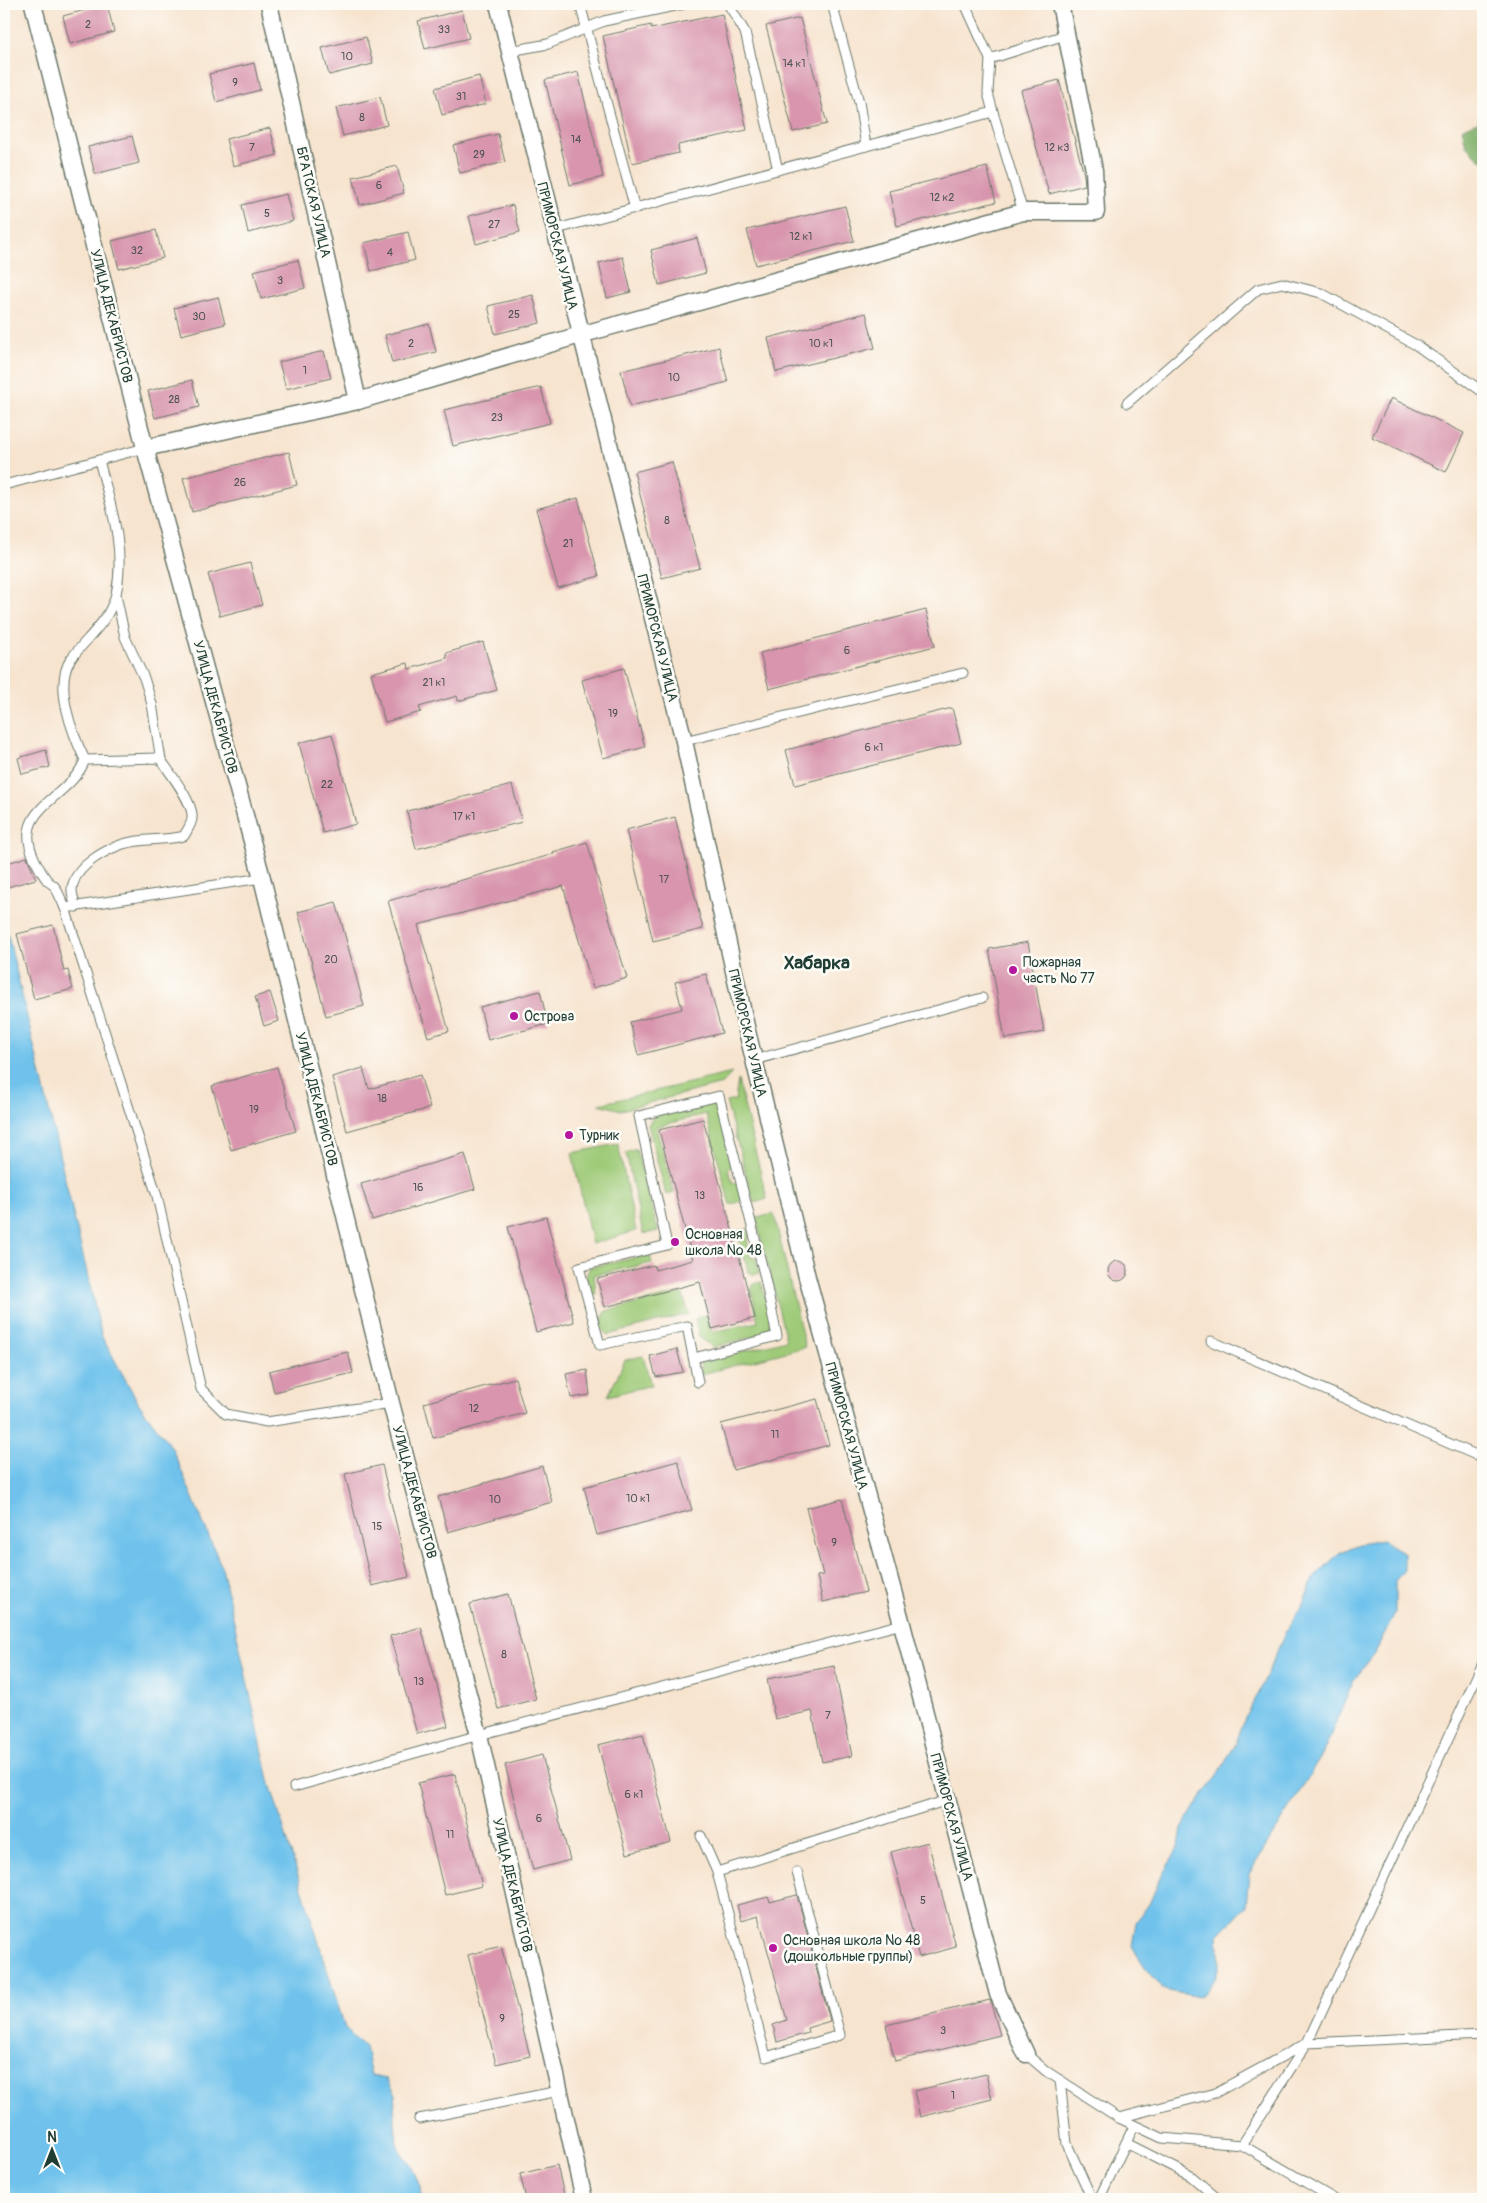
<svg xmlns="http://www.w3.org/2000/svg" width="1487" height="2203" font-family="Pangolin,sans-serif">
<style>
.green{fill:#9fcb78;stroke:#5f8456}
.forest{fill:#7faf68;stroke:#4f764e}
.water{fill:#6fc2ec;stroke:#478090}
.building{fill:#d895ad}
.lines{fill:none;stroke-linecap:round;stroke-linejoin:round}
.lane-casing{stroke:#6b776a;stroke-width:11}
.street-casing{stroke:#6b776a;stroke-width:19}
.lane{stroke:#fff;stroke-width:9}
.street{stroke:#fff;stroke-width:16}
.poi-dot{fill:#b5179e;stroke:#fdfcf7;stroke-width:2}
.labels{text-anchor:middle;stroke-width:5;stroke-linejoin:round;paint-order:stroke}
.number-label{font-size:11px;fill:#4d5352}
.street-label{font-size:14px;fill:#1f3d34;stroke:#fdfcf7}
.poi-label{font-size:14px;fill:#1f3d34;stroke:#fdfcf7;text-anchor:start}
.district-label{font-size:19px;font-weight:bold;fill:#1f3d34;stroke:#fdfcf7}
</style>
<rect width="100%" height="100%" fill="#fdfcf7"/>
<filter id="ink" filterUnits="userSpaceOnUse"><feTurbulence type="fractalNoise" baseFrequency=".02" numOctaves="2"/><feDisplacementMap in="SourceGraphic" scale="10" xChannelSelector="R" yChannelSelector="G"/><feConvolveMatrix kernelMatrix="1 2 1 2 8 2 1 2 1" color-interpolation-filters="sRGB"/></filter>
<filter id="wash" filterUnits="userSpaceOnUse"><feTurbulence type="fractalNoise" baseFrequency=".0096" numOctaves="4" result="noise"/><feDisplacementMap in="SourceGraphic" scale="20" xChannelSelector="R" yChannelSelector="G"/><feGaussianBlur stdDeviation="1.12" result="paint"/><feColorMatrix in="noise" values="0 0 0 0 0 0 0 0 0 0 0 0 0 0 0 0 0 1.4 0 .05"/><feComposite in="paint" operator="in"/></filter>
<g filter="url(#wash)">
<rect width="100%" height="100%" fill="#f7e4cf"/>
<g class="green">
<path d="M732,1073L722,1084L621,1110L599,1104Z"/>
<path d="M738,1080L767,1199L754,1203L726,1102L735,1100Z"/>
<path d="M705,1104H711L717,1107L732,1166L728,1169L733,1183H739L742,1201L730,1205L706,1114L656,1127L674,1193L666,1195L648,1125L655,1115Z"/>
<path d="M618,1144L636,1231L592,1244L572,1153Z"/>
<path d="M636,1149L658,1231L643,1234L626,1153Z"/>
<path d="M774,1214L805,1347L702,1374L700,1363L786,1340L756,1218Z"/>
<path d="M747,1229L750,1236L747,1240L752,1258L756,1257L759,1273L754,1275L748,1271L737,1231Z"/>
<path d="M650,1255L652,1263L594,1275L596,1294L590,1295L586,1275L590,1267Z"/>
<path d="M761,1282L770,1316L769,1327L759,1335L713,1347L699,1337L695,1319L706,1314L712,1332L758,1322L751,1289L754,1284Z"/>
<path d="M682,1293L689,1314L607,1335L599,1327L606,1311Z"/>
<path d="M643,1356L651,1385L608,1396L625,1360Z"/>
</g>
<path class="forest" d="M1483,120V162L1466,146L1462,128Z"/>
<g class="water">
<path d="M4,918L102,1337L139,1404L172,1448L222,1568L270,1784L345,2028L365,2047L371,2076L387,2079L396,2094L394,2109L397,2145L412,2167L420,2187L422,2199H4Z"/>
<path d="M1382,1540L1404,1553V1570L1395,1581V1613L1374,1654L1354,1680L1322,1755L1249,1874L1246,1906L1218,1935C1220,1962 1222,1978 1199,1997L1164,1990L1149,1973L1132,1947L1136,1922L1149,1904L1160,1879L1179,1846L1182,1829L1197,1803L1218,1775L1236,1743L1246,1715L1259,1693L1285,1633L1302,1607L1313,1579L1339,1553L1359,1544Z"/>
</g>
<g id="blocks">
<g class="building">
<path d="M107,4L114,32L70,44L63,16Z"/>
<path d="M462,10L469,38L425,49L418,21Z"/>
<path d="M722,14L747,130L678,145L679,153L632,163L603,36L651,25V29Z"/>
<path d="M800,18L827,124L793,132L766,26Z"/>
<path d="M366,37L373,64L329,75L322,48Z"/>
<path d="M254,63L260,90L216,102L209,74Z"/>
<path d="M578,72L603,177L570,185L545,80Z"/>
<path d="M479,76L486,104L442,115L435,88Z"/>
<path d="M1059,80L1084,175L1085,185L1049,194L1021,90Z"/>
<path d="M380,97L387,125L343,136L336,108Z"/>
<path d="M270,128L277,155L233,166L226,139Z"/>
<path d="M498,134L505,162L460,173L453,145Z"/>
<path d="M132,136L139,163L95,174L88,147Z"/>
<path d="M397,166L404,193L360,205L353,177Z"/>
<path d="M987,167L996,202L897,226L889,191Z"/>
<path d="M286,194L293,221L248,233L242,205Z"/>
<path d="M513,205L520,232L476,244L469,216Z"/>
<path d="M845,206L854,241L756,265L747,230Z"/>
<path d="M156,230L163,258L119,269L112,241Z"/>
<path d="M408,232L415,260L371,271L364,243Z"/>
<path d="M697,238L706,273L659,285L651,250Z"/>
<path d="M623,257L631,292L607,298L599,263Z"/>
<path d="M298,260L305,288L261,299L254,271Z"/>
<path d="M533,295L540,323L495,334L488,306Z"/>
<path d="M218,297L225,324L181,335L174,308Z"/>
<path d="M866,313L875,348L776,372L768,338Z"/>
<path d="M429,324L436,352L392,363L385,335Z"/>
<path d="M719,347L728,382L630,406L621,371Z"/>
<path d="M324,351L331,378L286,389L279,362Z"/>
<path d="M192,380L199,407L155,418L148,391Z"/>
<path d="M541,387L550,423L453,446L444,410Z"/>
<path d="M1391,398L1464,433L1446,472L1372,437Z"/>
<path d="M289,452L297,485L192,512L183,478Z"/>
<path d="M672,462L700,568L662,578L634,472Z"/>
<path d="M578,498L599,576L558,588L536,509Z"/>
<path d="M250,563L262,605L220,616L208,574Z"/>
<path d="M926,610L935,646L769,689L760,653Z"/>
<path d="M483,642L497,690L458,701L457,696L419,707L421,712L385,722L371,673L408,663L409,669L447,658L446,653Z"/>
<path d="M624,668L645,747L603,758L582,680Z"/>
<path d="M952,708L961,743L795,785L786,750Z"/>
<path d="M332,734L356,824L323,833L299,743Z"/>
<path d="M46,750L50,767L22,774L18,758Z"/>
<path d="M512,785L522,822L416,849L407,811Z"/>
<path d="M675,817L703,929L653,941L626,830Z"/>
<path d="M587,842L627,978L593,988L563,886L418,925L449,1031L428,1037L388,901L554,854L553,852Z"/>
<path d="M27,857L36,879L4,888V864Z"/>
<path d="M336,902L364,1006L326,1016L298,912Z"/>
<path d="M53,925L64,971L68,970L73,989L34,999L17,934Z"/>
<path d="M1028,942L1044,1032L1005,1039L989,949Z"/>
<path d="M706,974L722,1033L638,1055L630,1022L682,1009L675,982Z"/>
<path d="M540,991L548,1024L488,1040L480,1007Z"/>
<path d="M270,992L279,1021L264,1026L255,997Z"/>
<path d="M277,1067L296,1131L231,1150L212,1086Z"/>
<path d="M363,1068L369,1089L420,1075L430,1108L347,1131L332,1077Z"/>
<path d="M703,1119L755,1318L712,1329L700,1282L605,1307L597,1279L654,1265L655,1270L693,1260L659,1130Z"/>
<path d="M465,1154L475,1189L372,1220L361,1184Z"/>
<path d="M546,1217L574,1322L536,1332L508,1227Z"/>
<circle cx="1118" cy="1271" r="10"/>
<path d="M677,1349L683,1372L656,1377L650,1356Z"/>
<path d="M348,1352L353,1373L274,1392L269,1371Z"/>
<path d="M587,1370L590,1395L571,1398L566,1374Z"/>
<path d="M515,1378L525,1413L433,1438L424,1403Z"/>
<path d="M817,1399L829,1445L733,1470L721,1424Z"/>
<path d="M678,1461L692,1510L597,1535L584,1487Z"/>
<path d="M382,1465L409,1577L372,1586L345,1474Z"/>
<path d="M542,1466L552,1502L448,1532L438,1497Z"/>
<path d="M842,1499L866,1592L823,1602L817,1576L823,1575L806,1508Z"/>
<path d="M508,1594L536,1699L498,1709L470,1604Z"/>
<path d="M421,1627L448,1726L417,1734L390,1636Z"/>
<path d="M834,1666L852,1756L822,1762L812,1711L775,1719L767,1679Z"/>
<path d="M643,1734L671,1842L627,1854L598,1745Z"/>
<path d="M542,1755L570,1860L533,1870L505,1765Z"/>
<path d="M455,1774L482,1886L445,1895L418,1783Z"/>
<path d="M928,1842L956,1947L919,1957L891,1852Z"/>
<path d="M797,1895L830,2021L807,2028L808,2033L777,2042L773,2025L787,2020L758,1916L741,1921L737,1905L768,1897L770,1902Z"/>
<path d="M501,1946L530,2056L496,2064L468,1955Z"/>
<path d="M990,2000L1000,2035L895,2061L886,2025Z"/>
<path d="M986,2074L992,2099L920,2117L914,2091Z"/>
<path d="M557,2165L565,2199H526L520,2174Z"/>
</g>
</g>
</g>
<g filter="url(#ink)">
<use href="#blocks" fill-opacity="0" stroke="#6b776a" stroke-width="1"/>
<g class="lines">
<defs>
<g id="lane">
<path d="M580,4L635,209"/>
<path d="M728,4L745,32L778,170"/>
<path d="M832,4L859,102L866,146"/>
<path d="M965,4L990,59L988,93L993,112"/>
<path d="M510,51L548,44L604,21L684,4"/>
<path d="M990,59L1068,34"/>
<path d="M553,230L993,112L1023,212"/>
<path d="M1127,403L1258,289L1282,283L1321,293L1416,345L1483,392"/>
<path d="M4,485L145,448"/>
<path d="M116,595L125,637L144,678L152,704L161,760"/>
<path d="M684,741L963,673"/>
<path d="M85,760C73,735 53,685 71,659C87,637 109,622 116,594C126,547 110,504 99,460"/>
<path d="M262,878L65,908L157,1196L201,1389L226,1414L267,1422L391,1403"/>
<path d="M65,908C62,901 59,894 55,887C53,884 49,883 47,880C42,874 38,866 35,860C9,807 70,800 85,760L158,758L161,760C170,773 194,803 192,818C192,824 187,830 184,836C164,841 142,838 123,844C105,850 78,865 73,884C70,891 74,900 76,907"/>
<path d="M754,1060L982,998"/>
<path d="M1211,1341L1483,1458"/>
<path d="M694,1358L777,1336L764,1274L719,1096L639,1116L667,1245L579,1267L600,1345L687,1326L698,1382"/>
<path d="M294,1787L479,1735L902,1624"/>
<path d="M701,1836L717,1872L766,2057L840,2035L797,1872"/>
<path d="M717,1872L948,1800"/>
<path d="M1026,2054L1046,2071L1119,2118L1162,2138L1242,2145L1334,2199"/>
<path d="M1060,2080L1067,2144L1092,2199"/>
<path d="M1119,2118L1215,2093L1307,2043L1483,2035"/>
<path d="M419,2119L559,2091"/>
<path d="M1126,2143L1191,2176L1218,2199"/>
<path d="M1242,2145L1307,2043L1483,1663"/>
<path d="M1099,2199L1134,2126"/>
</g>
<g id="street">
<path d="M33,4L145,448L262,878L391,1403L479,1735L584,2199"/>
<path d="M269,4L358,401"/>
<path d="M498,4L684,741L747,1031L807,1277L902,1624L998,1994L1026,2054"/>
<path d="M145,448L358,401L580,335L1023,212H1096L1094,170L1060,4"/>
</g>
</defs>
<use href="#lane" class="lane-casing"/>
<use href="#street" class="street-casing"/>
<use href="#lane" class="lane"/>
<use href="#street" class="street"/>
</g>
</g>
<g class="poi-dot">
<circle cx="1013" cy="970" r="5"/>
<circle cx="514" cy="1016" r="5"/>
<circle cx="569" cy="1135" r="5"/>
<circle cx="675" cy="1242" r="5"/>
<circle cx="773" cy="1948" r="5"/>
</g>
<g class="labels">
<g class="number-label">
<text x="88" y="28">2</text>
<text x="444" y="33">33</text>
<text x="347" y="60">10</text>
<text x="794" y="67">14 к1</text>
<text x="235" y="86">9</text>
<text x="461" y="100">31</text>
<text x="362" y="121">8</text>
<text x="576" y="143">14</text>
<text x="252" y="151">7</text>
<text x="1057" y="151">12 к3</text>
<text x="479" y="158">29</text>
<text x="379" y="189">6</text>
<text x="942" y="201">12 к2</text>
<text x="267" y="217">5</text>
<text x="494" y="228">27</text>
<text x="801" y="240">12 к1</text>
<text x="137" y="254">32</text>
<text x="390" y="256">4</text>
<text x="280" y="284">3</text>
<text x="514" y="318">25</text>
<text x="199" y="320">30</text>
<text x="411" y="347">2</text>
<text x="821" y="347">10 к1</text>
<text x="305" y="374">1</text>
<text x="674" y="381">10</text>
<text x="174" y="403">28</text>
<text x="497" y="421">23</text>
<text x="240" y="486">26</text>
<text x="667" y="524">8</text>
<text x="568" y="547">21</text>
<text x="847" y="654">6</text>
<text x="434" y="686">21 к1</text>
<text x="613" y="717">19</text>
<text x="874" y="751">6 к1</text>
<text x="327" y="788">22</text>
<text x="464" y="820">17 к1</text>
<text x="664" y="883">17</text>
<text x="331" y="963">20</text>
<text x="382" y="1102">18</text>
<text x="254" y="1113">19</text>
<text x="418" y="1191">16</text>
<text x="700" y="1199">13</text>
<text x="474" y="1412">12</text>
<text x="775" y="1438">11</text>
<text x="638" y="1502">10 к1</text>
<text x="495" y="1503">10</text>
<text x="377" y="1530">15</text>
<text x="834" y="1546">9</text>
<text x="504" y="1658">8</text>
<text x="419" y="1685">13</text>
<text x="828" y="1719">7</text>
<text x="634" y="1798">6 к1</text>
<text x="539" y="1822">6</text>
<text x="450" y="1838">11</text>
<text x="923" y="1904">5</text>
<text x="502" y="2022">9</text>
<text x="943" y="2034">3</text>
<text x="953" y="2099">1</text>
</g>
<g class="street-label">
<text transform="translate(314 202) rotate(77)" y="5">БРАТСКАЯ УЛИЦА</text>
<text transform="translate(558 246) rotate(76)" y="5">ПРИМОРСКАЯ УЛИЦА</text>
<text transform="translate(112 316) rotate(76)" y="5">УЛИЦА ДЕКАБРИСТОВ</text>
<text transform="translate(658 638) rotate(76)" y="5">ПРИМОРСКАЯ УЛИЦА</text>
<text transform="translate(216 707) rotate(75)" y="5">УЛИЦА ДЕКАБРИСТОВ</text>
<text transform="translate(748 1033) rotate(77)" y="5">ПРИМОРСКАЯ УЛИЦА</text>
<text transform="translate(317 1099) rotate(76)" y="5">УЛИЦА ДЕКАБРИСТОВ</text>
<text transform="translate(847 1426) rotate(75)" y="5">ПРИМОРСКАЯ УЛИЦА</text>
<text transform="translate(415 1492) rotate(75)" y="5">УЛИЦА ДЕКАБРИСТОВ</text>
<text transform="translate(952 1817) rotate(75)" y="5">ПРИМОРСКАЯ УЛИЦА</text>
<text transform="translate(513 1885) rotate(77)" y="5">УЛИЦА ДЕКАБРИСТОВ</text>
</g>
<g class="poi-label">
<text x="1023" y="967">Пожарная<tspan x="1023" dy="16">часть № 77</tspan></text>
<text x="524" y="1021">Острова</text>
<text x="579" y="1140">Турник</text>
<text x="685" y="1239">Основная<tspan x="685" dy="16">школа № 48</tspan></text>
<text x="783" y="1945">Основная школа № 48<tspan x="783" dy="16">(дошкольные группы)</tspan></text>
</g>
<g class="district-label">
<text x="817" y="969">Хабарка</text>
</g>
</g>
<rect width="1487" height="2203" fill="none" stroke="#fdfcf7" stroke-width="20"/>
<g transform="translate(52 2150)" stroke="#fdfcf7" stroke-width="4" paint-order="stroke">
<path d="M0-4L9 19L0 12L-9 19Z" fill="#1f3d34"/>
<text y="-8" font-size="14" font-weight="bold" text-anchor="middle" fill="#1f3d34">N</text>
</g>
</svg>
